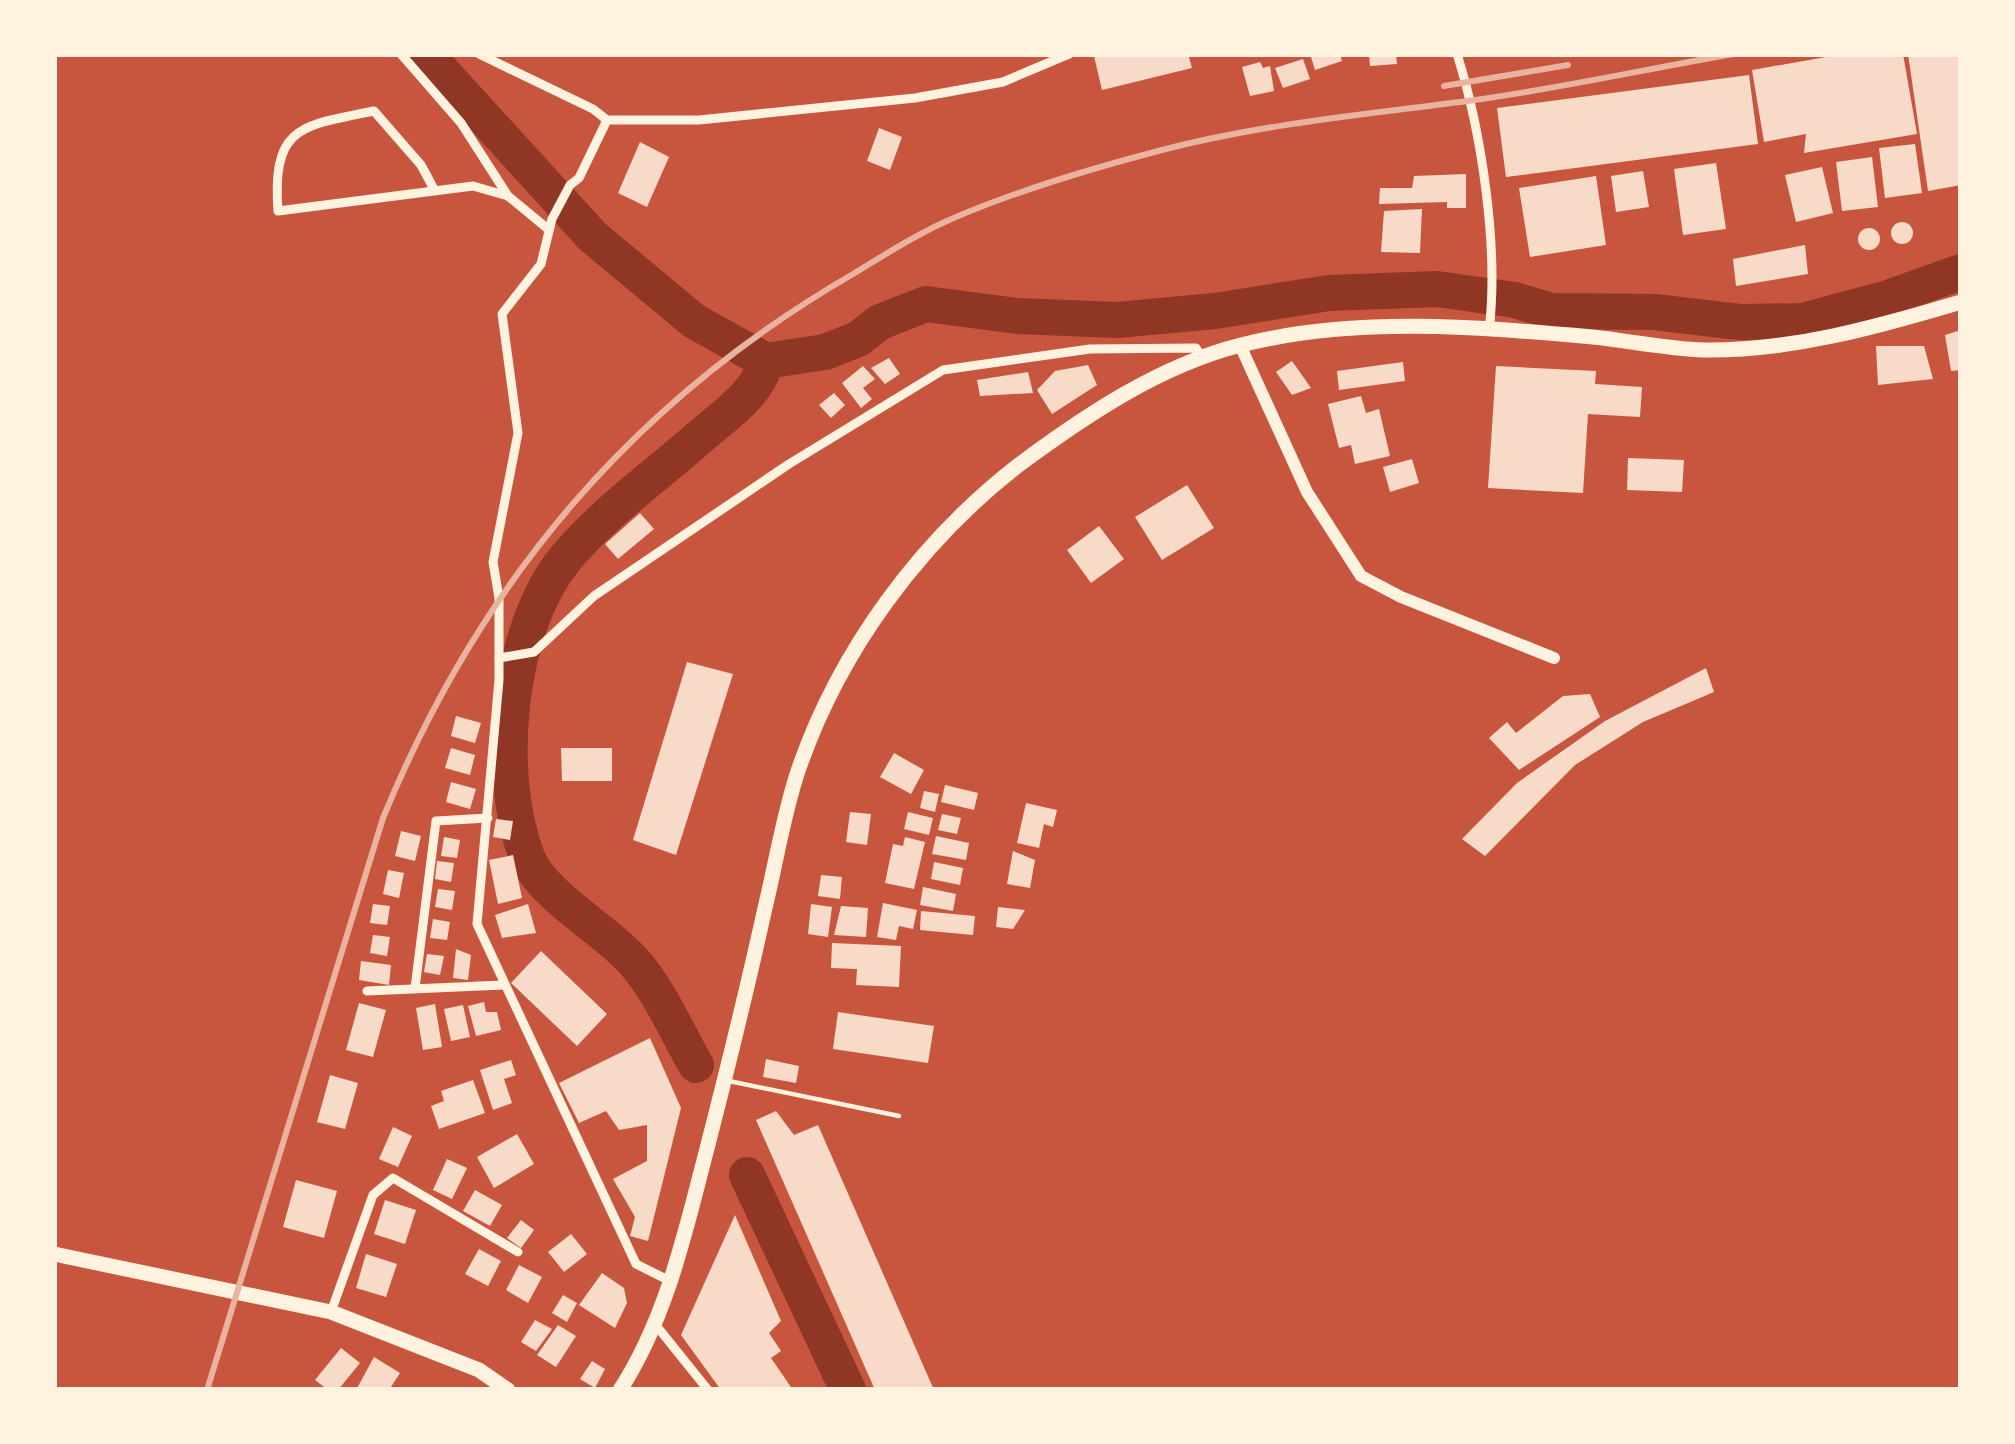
<svg xmlns="http://www.w3.org/2000/svg" width="2015" height="1444" font-family="'Golos Text',sans-serif">
<style>
.lines{fill:none;stroke-linecap:round;stroke-linejoin:round}
.river{stroke:#8f3625;stroke-width:36}
.building{fill:#f7dbc8}
.service{stroke:#fff3e0;stroke-width:4.5}
.minor{stroke:#fff3e0;stroke-width:9}
.tertiary{stroke:#fff3e0;stroke-width:12}
.primary{stroke:#fff3e0;stroke-width:15}
.trunk{stroke:#fff3e0;stroke-width:15}
.rail{stroke:#e9b49f;stroke-width:6}
</style>
<rect width="100%" height="100%" fill="#c8553d"/>
<g class="lines">
<g class="river">
<path d="M426,54L592,236L694,321L766,361L825,352L858,339L880,322L926,304L1017,316L1117,320L1215,311L1329,293L1437,289L1515,300L1551,311L1654,312L1740,322L1803,321L1885,299L1961,272"/>
<path d="M696,1065C677,1032 660,992 635,963C608,931 541,895 527,857C495,773 507,630 565,559C604,512 656,476 701,436C725,415 759,393 766,361"/>
<path d="M747,1175L848,1390"/>
</g>
</g>
<g class="building">
<path d="M1103,54H1188L1192,68L1102,90L1094,56Z"/>
<path d="M1310,54H1340L1342,61L1315,70Z"/>
<path d="M1369,54H1396L1397,64L1370,66Z"/>
<path d="M1843,54H1903L1917,134L1804,153L1806,134L1764,142L1752,70Z"/>
<path d="M1908,54H1961V185L1928,191Z"/>
<path d="M1303,59L1310,79L1283,88L1275,68Z"/>
<path d="M1260,62L1263,68L1270,66L1274,91L1250,96L1242,67Z"/>
<path d="M1749,75L1758,144L1506,177L1497,108Z"/>
<path d="M879,128L902,137L890,170L867,161Z"/>
<path d="M640,142L669,157L647,207L618,193Z"/>
<path d="M1915,144L1922,193L1885,198L1879,148Z"/>
<path d="M1872,157L1878,207L1842,211L1836,162Z"/>
<path d="M1716,163L1726,229L1683,235L1674,169Z"/>
<path d="M1822,167L1833,213L1796,222L1785,175Z"/>
<path d="M1643,171L1649,207L1616,212L1611,176Z"/>
<path d="M1466,174V208H1447V202L1379,204L1380,188H1412L1414,176Z"/>
<path d="M1596,176L1606,245L1530,257L1519,188Z"/>
<path d="M1422,209L1420,253L1381,252L1384,211Z"/>
<circle cx="1902" cy="233" r="11"/>
<circle cx="1869" cy="239" r="11"/>
<path d="M1805,245L1808,274L1736,286L1733,259Z"/>
<path d="M1961,330V370L1951,371L1945,335Z"/>
<path d="M1876,346H1924L1933,379L1878,385Z"/>
<path d="M889,358L900,374L885,384L871,368Z"/>
<path d="M1292,361L1311,388L1292,395L1276,372Z"/>
<path d="M1403,362L1405,381L1339,390L1337,371Z"/>
<path d="M1088,365L1097,385L1052,414L1037,390L1055,371Z"/>
<path d="M863,366L875,379L863,388L872,399L861,408L842,383Z"/>
<path d="M1496,366L1596,371L1595,384L1642,387L1640,417L1588,414L1583,493L1488,488Z"/>
<path d="M1028,372L1033,393L980,396L977,380Z"/>
<path d="M834,393L845,405L831,418L819,405Z"/>
<path d="M1361,396L1366,413L1379,409L1390,456L1355,464L1351,445L1339,448L1328,404Z"/>
<path d="M1628,458L1684,460L1682,492L1627,490Z"/>
<path d="M1412,459L1419,483L1390,492L1383,467Z"/>
<path d="M1187,485L1214,528L1162,560L1135,517Z"/>
<path d="M640,513L654,529L618,559L605,544Z"/>
<path d="M1099,526L1124,559L1091,583L1067,550Z"/>
<path d="M687,662L733,674L676,855L633,840Z"/>
<path d="M1706,668L1714,692L1643,722L1575,765L1485,856L1462,839L1517,783L1605,721Z"/>
<path d="M1590,694L1600,717L1519,770L1489,738L1507,722L1516,733L1563,696Z"/>
<path d="M456,716L481,723L475,743L451,736Z"/>
<path d="M451,748L475,755L470,775L445,768Z"/>
<path d="M561,748H612V781H562Z"/>
<path d="M894,753L924,770L911,794L880,777Z"/>
<path d="M451,782L476,789L470,809L446,802Z"/>
<path d="M945,785L978,793L974,810L941,802Z"/>
<path d="M924,791L939,794L935,812L920,808Z"/>
<path d="M1026,803L1057,810L1053,827L1044,824L1039,848L1017,843Z"/>
<path d="M850,812L871,814L867,845L846,842Z"/>
<path d="M908,812L933,818L929,835L904,829Z"/>
<path d="M942,814L961,818L957,834L938,830Z"/>
<path d="M496,819L513,821L510,840L493,837Z"/>
<path d="M401,831L421,836L415,861L395,856Z"/>
<path d="M936,836L969,843L966,860L932,854Z"/>
<path d="M444,837L460,840L457,858L441,856Z"/>
<path d="M905,837L925,842L914,889L885,883L893,844L903,846Z"/>
<path d="M1013,851L1035,860L1030,888L1007,884Z"/>
<path d="M513,855L522,898L498,904L489,860Z"/>
<path d="M437,861L454,863L451,882L435,879Z"/>
<path d="M934,862L963,868L960,885L931,879Z"/>
<path d="M388,870L404,873L399,898L383,894Z"/>
<path d="M821,875L842,877L840,899L818,896Z"/>
<path d="M923,887L956,894L953,911L920,905Z"/>
<path d="M438,889L455,891L452,910L435,907Z"/>
<path d="M883,903L917,910L913,929L899,926L896,940L877,937Z"/>
<path d="M373,904L390,906L387,925L370,923Z"/>
<path d="M528,904L536,933L502,938L495,915Z"/>
<path d="M811,904L832,907L828,937L808,934Z"/>
<path d="M841,906L868,908L866,937L834,935Z"/>
<path d="M998,907L1025,910L1013,929L996,927Z"/>
<path d="M921,911L975,916L973,935L920,930Z"/>
<path d="M433,919L450,922L447,940L430,938Z"/>
<path d="M373,935L390,937L387,956L370,953Z"/>
<path d="M832,943L901,946L899,987L856,985L857,969L831,968Z"/>
<path d="M456,949L471,955L468,980L453,978Z"/>
<path d="M541,951L607,1014L577,1046L511,983Z"/>
<path d="M427,954L444,956L440,975L424,972Z"/>
<path d="M361,961L391,965L389,985L359,980Z"/>
<path d="M484,1002L486,1012H497L501,1030L476,1036L468,1006Z"/>
<path d="M359,1003L386,1010L373,1057L346,1050Z"/>
<path d="M435,1004L442,1047L423,1050L416,1008Z"/>
<path d="M463,1005L470,1037L451,1041L444,1009Z"/>
<path d="M838,1012L934,1026L928,1063L833,1049Z"/>
<path d="M650,1038L681,1108L648,1241L630,1236L635,1217L613,1179L647,1161V1125L619,1130L606,1111L579,1123L559,1083Z"/>
<path d="M766,1059L799,1066L796,1083L763,1077Z"/>
<path d="M511,1060L516,1075L504,1079L512,1103L493,1110L480,1070Z"/>
<path d="M330,1075L358,1083L345,1129L317,1122Z"/>
<path d="M473,1080L485,1113L439,1129L431,1106L444,1101L441,1091Z"/>
<path d="M776,1111L794,1135L818,1125L934,1390H875L756,1120Z"/>
<path d="M393,1127L412,1136L398,1167L379,1159Z"/>
<path d="M517,1134L534,1164L494,1188L477,1157Z"/>
<path d="M447,1159L467,1168L452,1199L433,1190Z"/>
<path d="M296,1180L337,1191L324,1238L283,1227Z"/>
<path d="M475,1190L502,1205L490,1226L463,1211Z"/>
<path d="M385,1200L416,1210L405,1244L374,1234Z"/>
<path d="M735,1215L781,1321L769,1333L781,1351L771,1358L793,1390H721L681,1335Z"/>
<path d="M521,1220L534,1230L521,1248L507,1238Z"/>
<path d="M571,1234L587,1254L564,1272L548,1252Z"/>
<path d="M479,1249L501,1261L488,1286L465,1274Z"/>
<path d="M366,1254L397,1264L386,1297L356,1288Z"/>
<path d="M519,1265L542,1277L528,1303L506,1290Z"/>
<path d="M602,1273L624,1288L627,1303L615,1328L579,1305Z"/>
<path d="M563,1295L577,1303L567,1322L552,1313Z"/>
<path d="M535,1320L552,1329L536,1351L521,1342Z"/>
<path d="M558,1325L576,1336L556,1367L537,1355Z"/>
<path d="M341,1348L360,1363L338,1390H328L315,1380Z"/>
<path d="M374,1357L400,1373L389,1390H356Z"/>
<path d="M592,1361L605,1369L595,1388L580,1379Z"/>
</g>
<g class="lines">
<path class="service" d="M729,1081L899,1116"/>
<g class="minor">
<path d="M401,54L461,123L508,196L548,229"/>
<path d="M479,54L593,109L607,120H699L915,98L1003,82L1069,54"/>
<path d="M1457,54C1482,133 1499,249 1489,331"/>
<path d="M607,120L579,178L570,185L552,219L541,264L502,314L518,433L493,562L499,598V680L477,924L636,1264L670,1281"/>
<path d="M435,191L421,165L374,111C301,126 272,125 278,211L473,186L508,196"/>
<path d="M499,658L534,652L594,596L789,464L943,370L1090,349L1196,348L1202,357"/>
<path d="M415,988L436,821L488,818"/>
<path d="M367,991L503,985"/>
<path d="M331,1312L373,1195L393,1178L518,1252"/>
<path d="M655,1324L708,1390"/>
</g>
<path class="tertiary" d="M1240,345L1307,492L1361,576L1401,597L1554,658"/>
<path class="primary" d="M54,1254L331,1312L479,1370L508,1390"/>
<path class="trunk" d="M620,1390C664,1322 683,1242 703,1164C725,1079 746,994 765,908C776,863 783,816 798,771C839,651 920,541 1020,464C1086,415 1161,365 1241,345C1355,316 1478,327 1593,337C1630,341 1667,349 1704,350C1792,351 1877,327 1961,302"/>
<g class="rail">
<path d="M1444,86L1568,65"/>
<path d="M207,1390L383,818C480,582 632,402 853,274C886,254 920,232 956,217C1022,189 1093,168 1162,150C1266,123 1370,114 1475,100C1561,88 1647,69 1733,54"/>
</g>
</g>
<rect width="2015" height="1444" fill="none" stroke="#fff3e0" stroke-width="114"/>
</svg>
